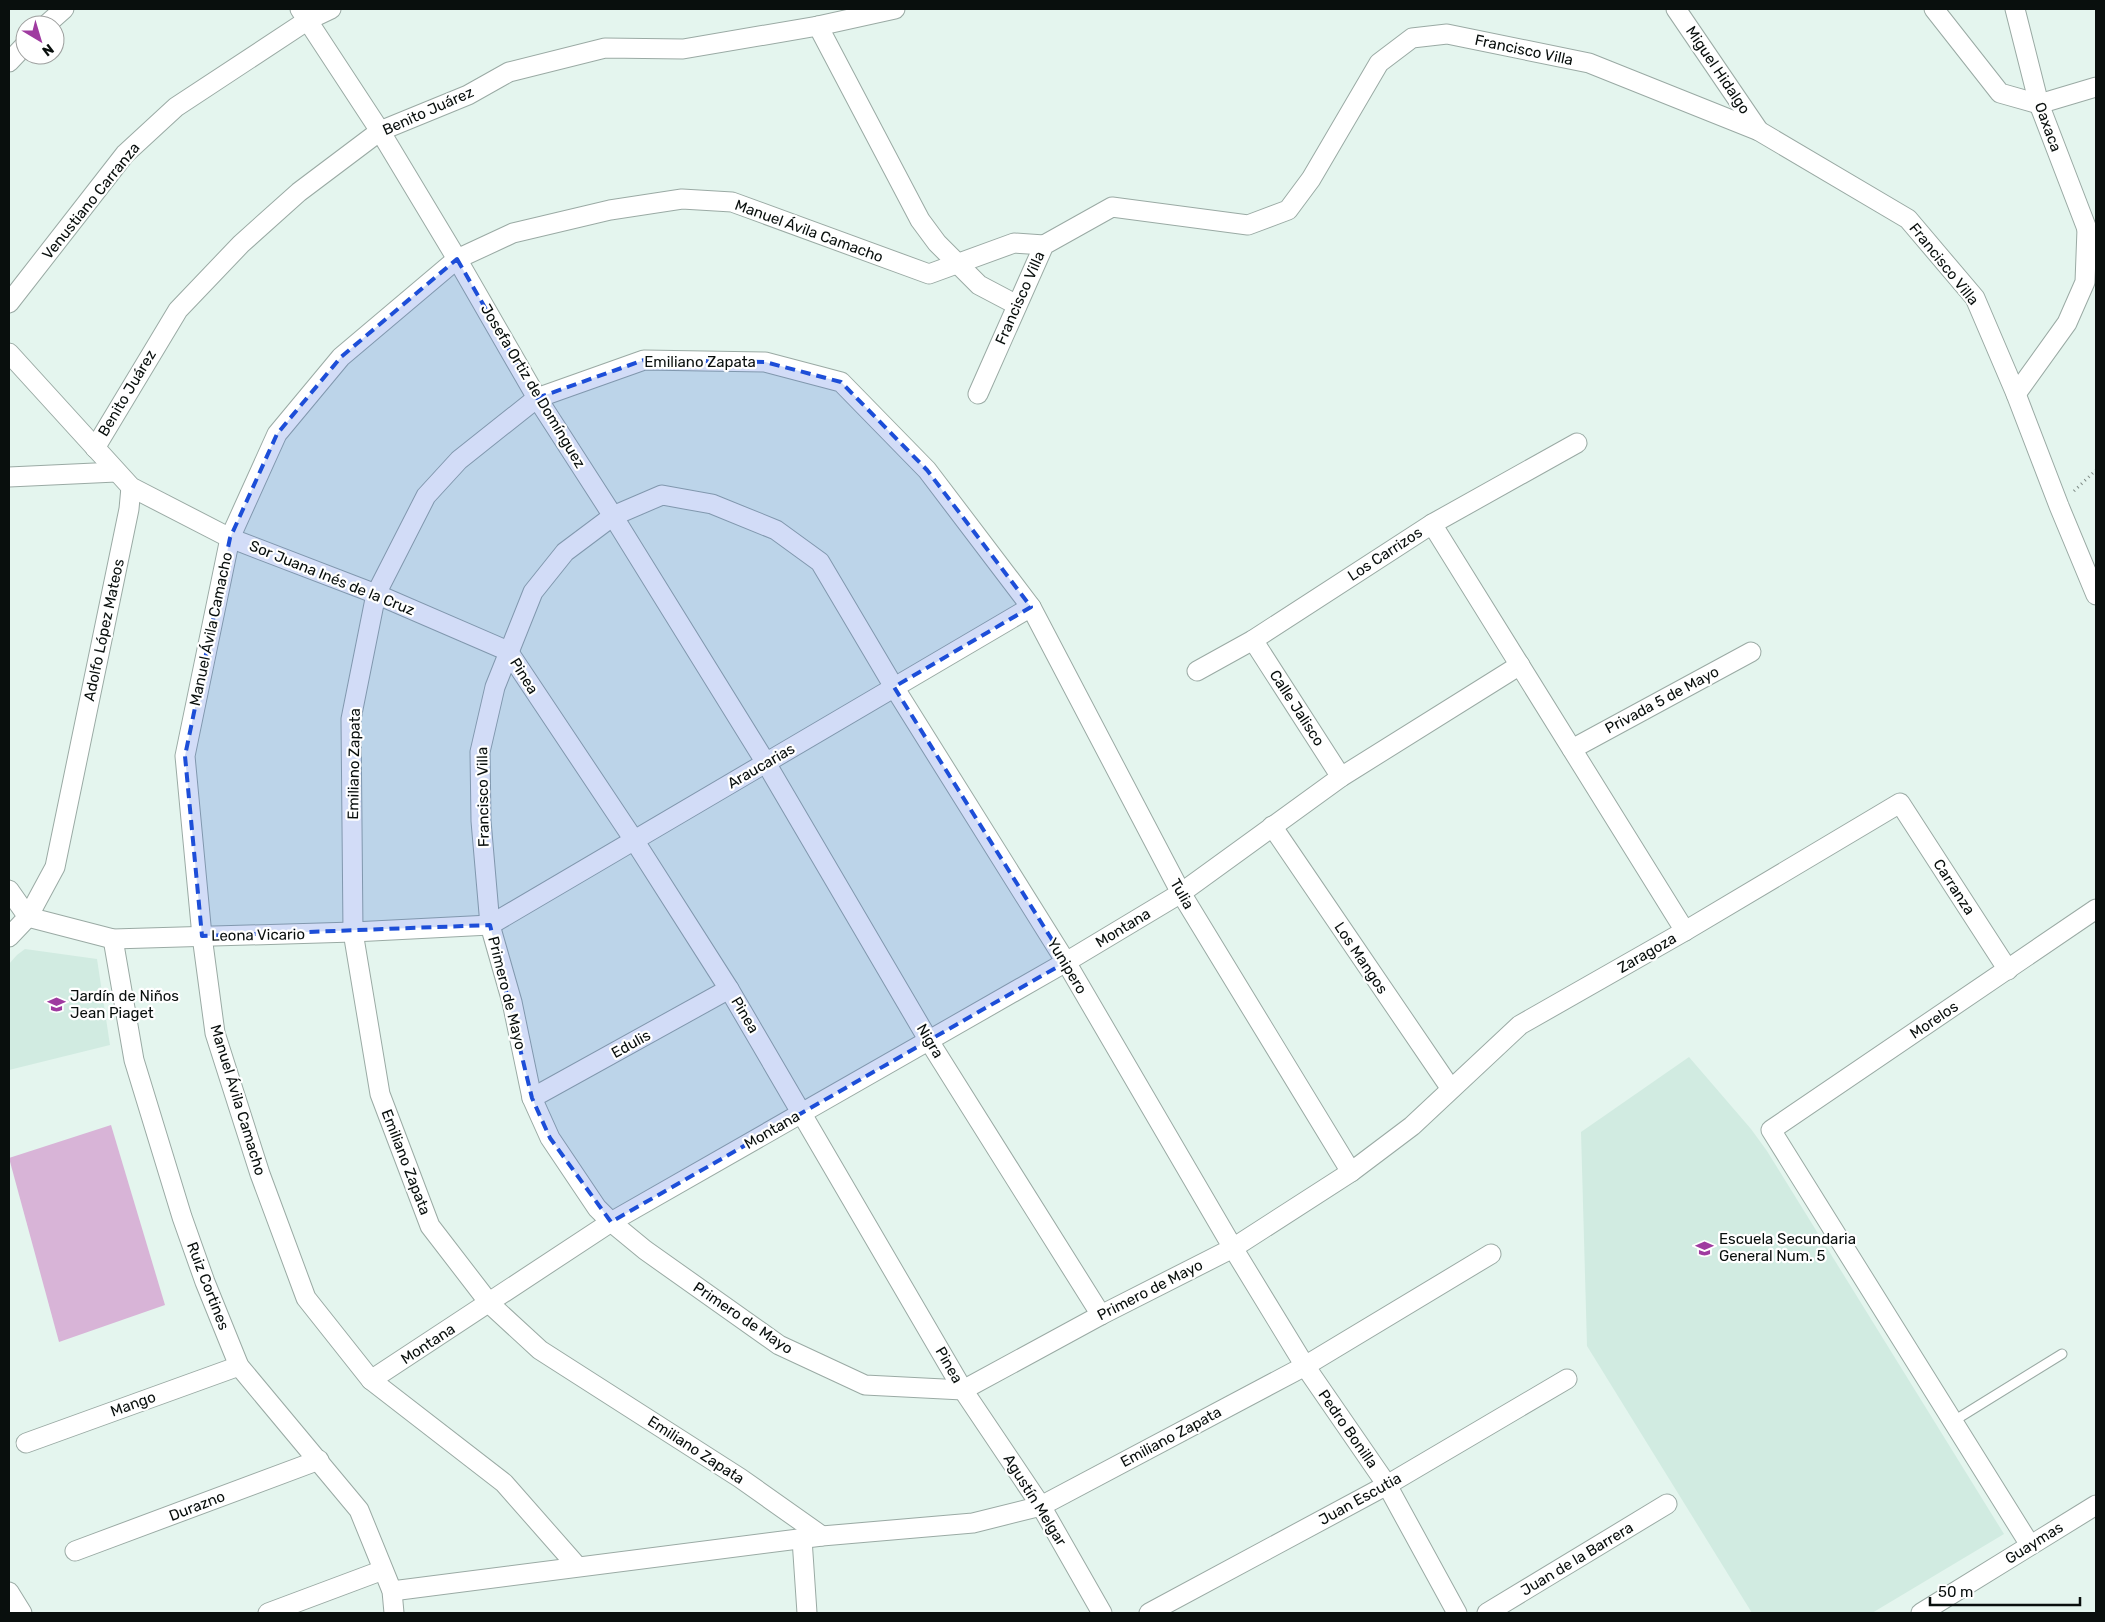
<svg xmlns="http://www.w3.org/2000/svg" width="2105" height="1622" font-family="Rubik,sans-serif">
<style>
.built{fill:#d1ebe1}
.green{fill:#d8b4d7}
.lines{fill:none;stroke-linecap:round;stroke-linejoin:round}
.lane-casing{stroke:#9aaaa4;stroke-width:11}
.street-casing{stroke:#9aaaa4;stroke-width:21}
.path{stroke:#7f8b86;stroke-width:3;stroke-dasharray:1 4;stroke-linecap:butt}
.lane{stroke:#fff;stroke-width:9}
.street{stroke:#fff;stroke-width:19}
.marked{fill:#1d4ed8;fill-opacity:0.2;stroke:#1d4ed8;stroke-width:4;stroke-dasharray:10 6;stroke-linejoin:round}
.labels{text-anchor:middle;stroke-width:4.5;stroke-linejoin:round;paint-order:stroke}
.street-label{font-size:15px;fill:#090f0d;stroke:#fff}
.poi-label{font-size:15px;fill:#090f0d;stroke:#fff;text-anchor:start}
</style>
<rect width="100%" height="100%" fill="#e4f5ee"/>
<g class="built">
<path d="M25,949L97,959L110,1045L9,1070V964L17,955Z"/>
<path d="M1689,1057L1751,1129L1767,1151L2004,1534L1872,1613H1752L1587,1346L1581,1132Z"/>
</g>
<path class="green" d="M111,1125L165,1305L59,1342L9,1158Z"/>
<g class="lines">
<defs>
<path id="lane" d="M1952,1422L2062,1354"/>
<g id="street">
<path d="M300,9L380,131L457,259L537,398L613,516L766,763L929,1041L1101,1315"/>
<path d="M1676,9L1759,131"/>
<path d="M1934,9L2000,93L2039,104L2096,87"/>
<path d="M2015,9L2039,104L2087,229L2096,238"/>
<path d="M46,25L64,9"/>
<path d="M818,26L920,220L937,243L979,285L1017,305"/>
<path d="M9,62L25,45"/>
<path d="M9,303L125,154L176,107L308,20L331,9"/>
<path d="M9,353L131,487L230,538L376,594L508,651L634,840L729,989L963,1390L1041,1506L1102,1613"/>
<path d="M978,394L1044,245L1112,207L1248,225L1288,210L1311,179L1379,63L1412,38L1447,34L1589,63L1759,131L1908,219L1975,298L2016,394L2059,506L2096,595"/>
<path d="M2016,394L2067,323L2085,282L2087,229"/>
<path d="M95,448L178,310L241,244L299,192L380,131L468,95L509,72L605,48L683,49L818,26L895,9"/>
<path d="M9,477L116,472"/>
<path d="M1432,524L1685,931"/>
<path d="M1253,640L1341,777"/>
<path d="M1197,671L1253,640L1432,524L1577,443"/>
<path d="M1572,749L1751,652"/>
<path d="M1272,826L1451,1089"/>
<path d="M9,890L28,917L113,939L353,932L490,925L1031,607"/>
<path d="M9,937L28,917L55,867L129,509L131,487"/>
<path d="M113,939L134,1060L182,1217L205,1282L239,1366L359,1510L392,1591L394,1613"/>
<path d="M532,1098L729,989"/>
<path d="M371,1380L611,1222L1066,962L1181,893L1341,777L1520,665"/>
<path d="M26,1443L239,1366"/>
<path d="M822,1536L740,1478L540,1350L490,1304L430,1226L380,1094L353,932L351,719L376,594L426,496L459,460L537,398L644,360L765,362L841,382L927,470L1031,607L1181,893L1351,1172"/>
<path d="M802,1539L807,1613"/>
<path d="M2030,1545L1771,1130L2096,909"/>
<path d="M75,1551L319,1460"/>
<path d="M577,1566L504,1483L371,1380L306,1298L260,1174L215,1033L202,936L185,756L230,538L277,434L341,357L457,259L513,233L610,210L682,199L732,202L929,274L1014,243L1044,245"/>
<path d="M392,1591L822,1536L973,1523L1041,1506L1305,1366L1491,1254"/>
<path d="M9,1592L22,1613"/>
<path d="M268,1613L383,1570"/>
<path d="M1149,1613L1387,1485L1567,1379"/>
<path d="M1457,1613L1387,1485L1305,1366L1233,1248L1066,962L894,687L820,562L776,530L712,504L662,495L613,516L565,552L533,592L495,687L480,752L481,821L490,925L512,1002L532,1098L550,1138L597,1208L611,1222L645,1250L779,1345L865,1385L963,1390L1101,1315L1233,1248L1351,1172L1412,1126L1520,1025L1685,931L1900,803L2008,970"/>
<path d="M1487,1613L1667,1504"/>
<path d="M1921,1613L2096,1505"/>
</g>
</defs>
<use href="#lane" class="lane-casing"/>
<use href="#street" class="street-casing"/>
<path class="path" d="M2074,491L2096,470"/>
<use href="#lane" class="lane"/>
<use href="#street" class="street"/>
</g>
<path class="marked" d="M457,259L537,398L644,360L765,362L841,382L927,470L1031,607L894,687L1066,962L611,1222L550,1138L532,1098L490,925L202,936L185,756L230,538L277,434L341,357Z"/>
<defs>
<symbol id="school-bare" viewBox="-9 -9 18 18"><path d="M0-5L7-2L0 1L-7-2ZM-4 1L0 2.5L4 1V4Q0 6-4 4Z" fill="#9f3ba0" stroke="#fff" stroke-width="2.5" paint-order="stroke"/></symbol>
</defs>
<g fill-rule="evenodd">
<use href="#school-bare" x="44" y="992" width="25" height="25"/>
<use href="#school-bare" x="1692" y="1236" width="25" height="25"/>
</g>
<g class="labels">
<g class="street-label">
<text transform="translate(1524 50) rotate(12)" y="5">Francisco Villa</text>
<text transform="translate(1718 70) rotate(56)" y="5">Miguel Hidalgo</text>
<text transform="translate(428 111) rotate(-24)" y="5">Benito Juárez</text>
<text transform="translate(2048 127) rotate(70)" y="5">Oaxaca</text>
<text transform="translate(91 201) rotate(-51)" y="5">Venustiano Carranza</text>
<text transform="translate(809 231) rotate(20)" y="5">Manuel Ávila Camacho</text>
<text transform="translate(1944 264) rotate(51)" y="5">Francisco Villa</text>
<text transform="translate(1020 298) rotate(-66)" y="5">Francisco Villa</text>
<text x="700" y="367">Emiliano Zapata</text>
<text transform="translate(533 386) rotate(59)" y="5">Josefa Ortiz de Domínguez</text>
<text transform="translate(127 393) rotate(-59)" y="5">Benito Juárez</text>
<text transform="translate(1385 554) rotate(-33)" y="5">Los Carrizos</text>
<text transform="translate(332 578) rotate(22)" y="5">Sor Juana Inés de la Cruz</text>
<text transform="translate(211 629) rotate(-78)" y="5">Manuel Ávila Camacho</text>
<text transform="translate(104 630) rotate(-78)" y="5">Adolfo López Mateos</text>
<text transform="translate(524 676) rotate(58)" y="5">Pinea</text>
<text transform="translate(1662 700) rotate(-28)" y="5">Privada 5 de Mayo</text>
<text transform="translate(1297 708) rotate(57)" y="5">Calle Jalisco</text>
<text transform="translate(354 764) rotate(-89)" y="5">Emiliano Zapata</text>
<text transform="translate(761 766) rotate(-30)" y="5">Araucarias</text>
<text transform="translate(483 797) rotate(-91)" y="5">Francisco Villa</text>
<text transform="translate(1954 887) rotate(57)" y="5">Carranza</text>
<text transform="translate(1182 894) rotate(60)" y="5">Tulia</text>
<text transform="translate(1123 928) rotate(-31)" y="5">Montana</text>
<text transform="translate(258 935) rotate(-1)" y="5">Leona Vicario</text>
<text transform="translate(1647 953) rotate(-30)" y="5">Zaragoza</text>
<text transform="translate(1361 958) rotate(56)" y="5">Los Mangos</text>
<text transform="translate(1067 966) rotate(59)" y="5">Yunipero</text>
<text transform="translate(507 993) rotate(76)" y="5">Primero de Mayo</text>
<text transform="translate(745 1015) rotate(59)" y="5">Pinea</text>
<text transform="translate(1934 1020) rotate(-34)" y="5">Morelos</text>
<text transform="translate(930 1041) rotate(59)" y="5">Nigra</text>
<text transform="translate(631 1044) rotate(-29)" y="5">Edulis</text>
<text transform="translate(238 1100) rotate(73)" y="5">Manuel Ávila Camacho</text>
<text transform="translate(772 1130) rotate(-30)" y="5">Montana</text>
<text transform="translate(406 1162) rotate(69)" y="5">Emiliano Zapata</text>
<text transform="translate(208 1286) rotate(69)" y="5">Ruiz Cortines</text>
<text transform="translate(1150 1290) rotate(-27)" y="5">Primero de Mayo</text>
<text transform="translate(743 1318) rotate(34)" y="5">Primero de Mayo</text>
<text transform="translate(428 1344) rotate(-33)" y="5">Montana</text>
<text transform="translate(949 1365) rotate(60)" y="5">Pinea</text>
<text transform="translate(133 1404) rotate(-20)" y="5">Mango</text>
<text transform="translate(1348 1429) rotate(55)" y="5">Pedro Bonilla</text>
<text transform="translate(1171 1437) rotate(-28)" y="5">Emiliano Zapata</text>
<text transform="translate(696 1450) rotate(33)" y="5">Emiliano Zapata</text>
<text transform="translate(1360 1499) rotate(-29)" y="5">Juan Escutia</text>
<text transform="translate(1035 1500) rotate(58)" y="5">Agustín Melgar</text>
<text transform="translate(197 1506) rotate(-21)" y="5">Durazno</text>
<text transform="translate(2034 1543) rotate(-32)" y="5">Guaymas</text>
<text transform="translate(1577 1559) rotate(-31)" y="5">Juan de la Barrera</text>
</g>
<g class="poi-label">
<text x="70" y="1001">Jardín de Niños<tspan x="70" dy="17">Jean Piaget</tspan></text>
<text x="1719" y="1244">Escuela Secundaria<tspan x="1719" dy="17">General Num. 5</tspan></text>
</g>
</g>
<rect width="2105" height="1622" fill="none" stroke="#090f0d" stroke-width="20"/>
<g transform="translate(40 40) rotate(142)"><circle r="24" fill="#ffffff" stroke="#9d9f9e"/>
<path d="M0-4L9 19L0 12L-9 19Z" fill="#9f3ba0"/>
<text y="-8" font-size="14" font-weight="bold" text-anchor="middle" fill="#090f0d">N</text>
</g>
<path d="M1930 1597v8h150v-8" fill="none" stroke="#090f0d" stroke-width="2.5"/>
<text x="1938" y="1597" font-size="15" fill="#090f0d" stroke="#ffffff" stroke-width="4" paint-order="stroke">50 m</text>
</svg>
